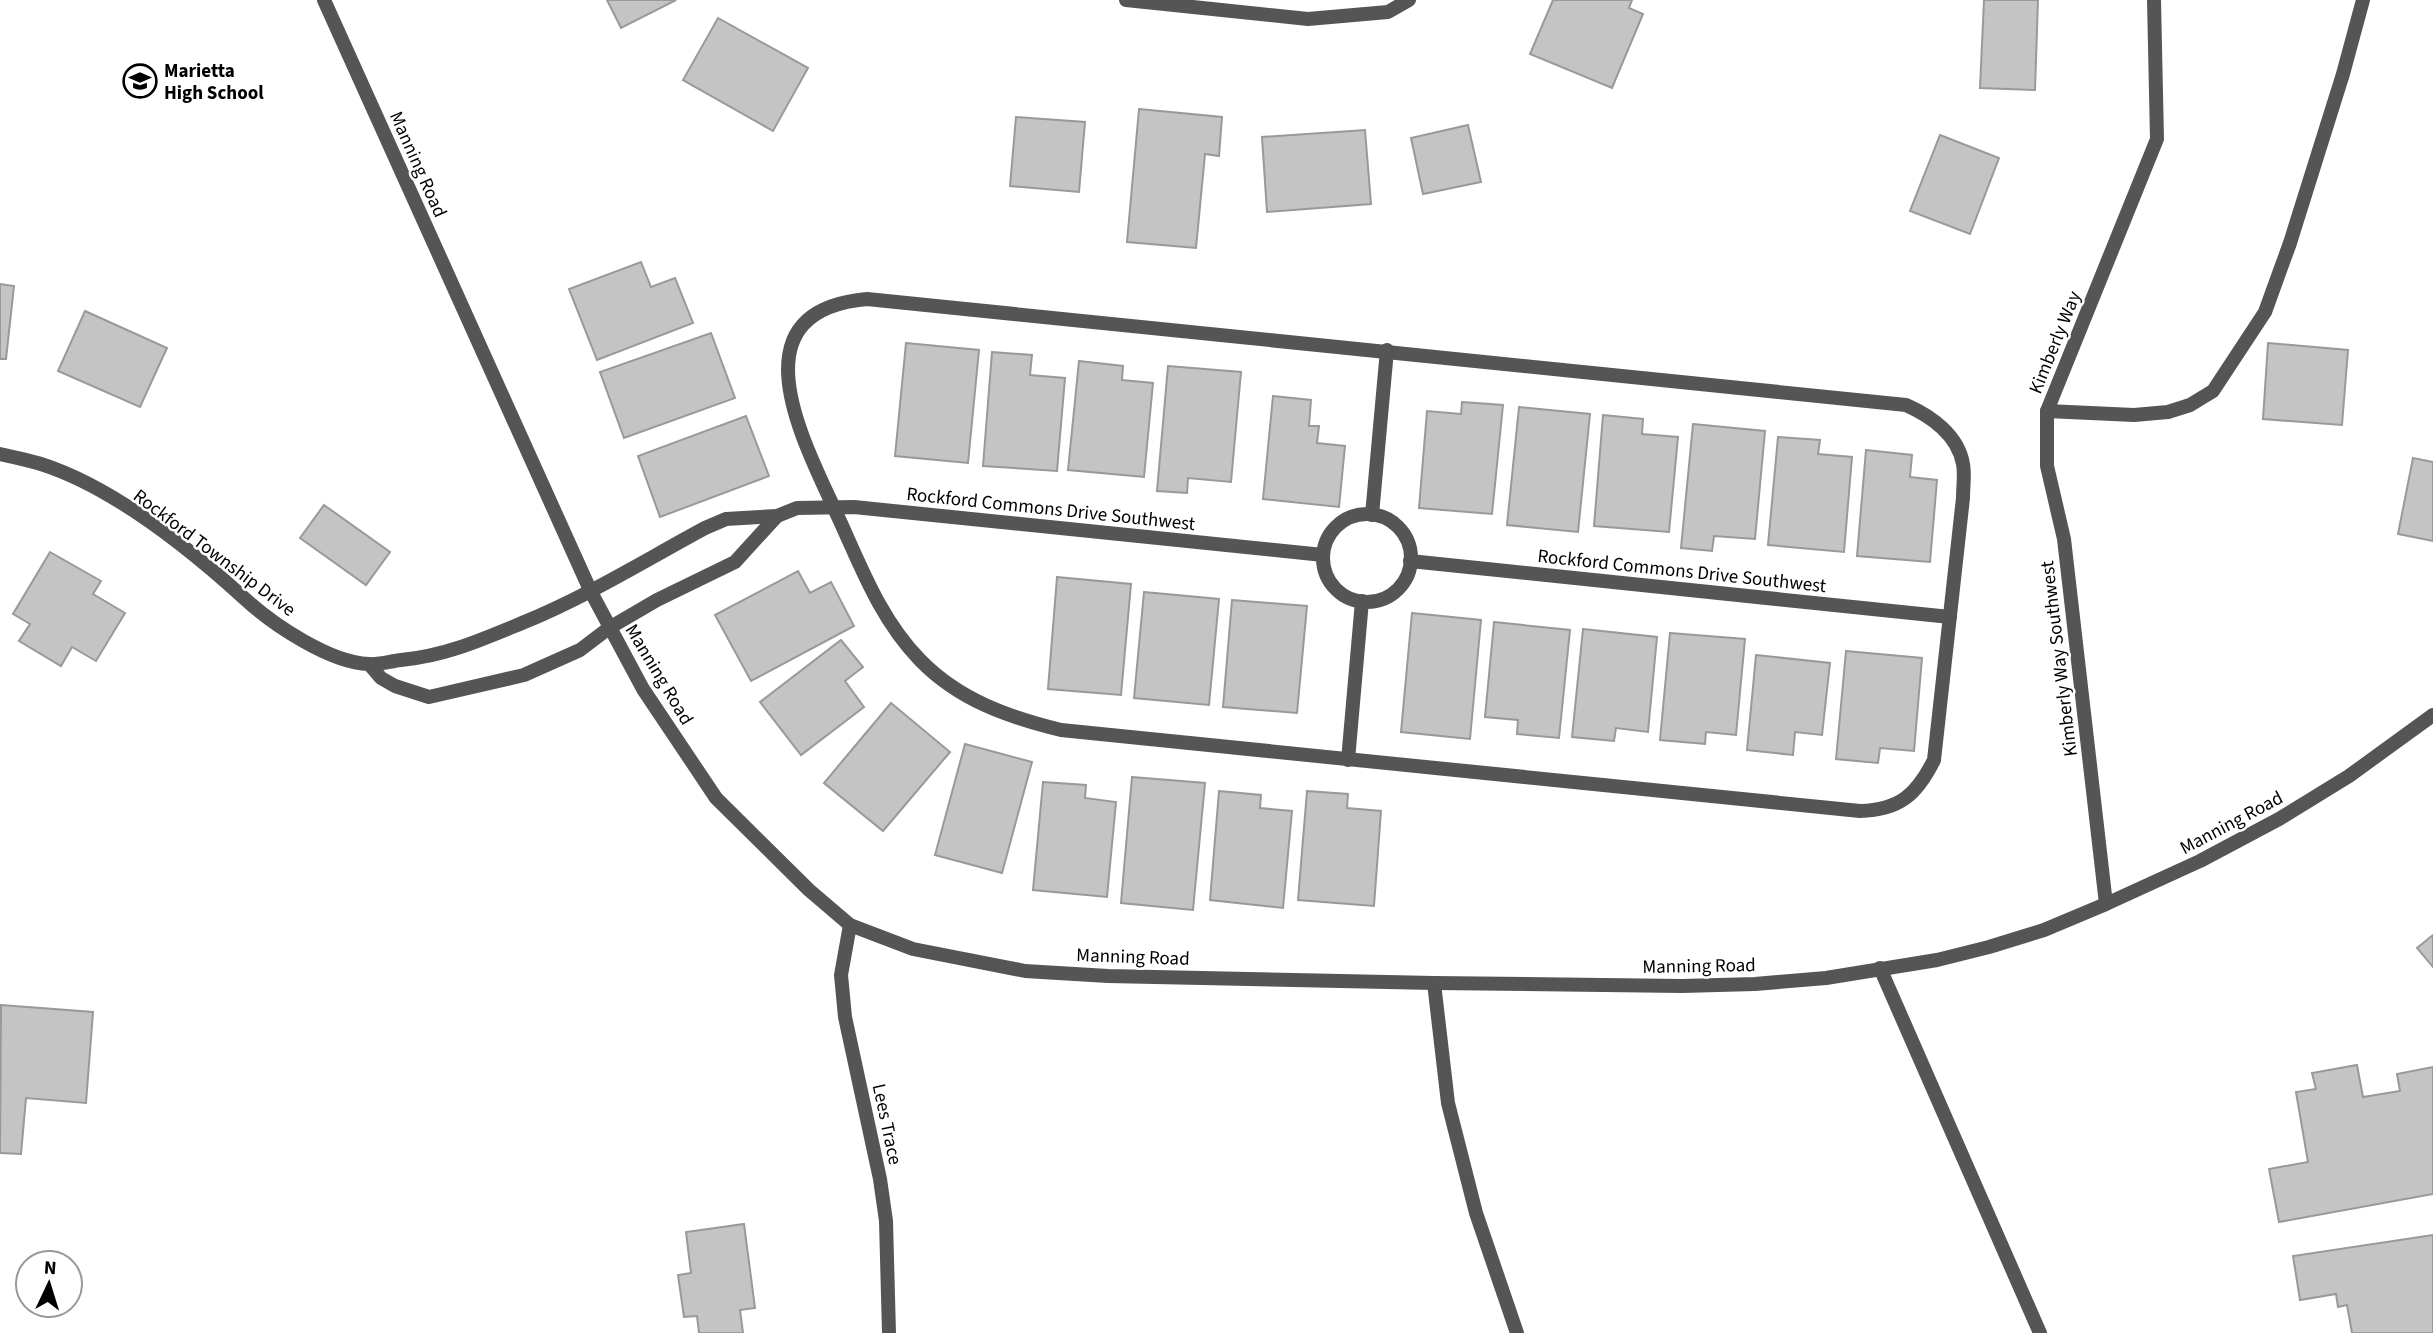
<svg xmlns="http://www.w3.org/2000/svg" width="2433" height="1333" font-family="'Source Sans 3',sans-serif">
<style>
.building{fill:#c4c4c4;stroke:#999;stroke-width:2}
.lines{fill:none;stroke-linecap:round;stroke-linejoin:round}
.service{stroke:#555;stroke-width:14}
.minor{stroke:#555;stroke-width:14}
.labels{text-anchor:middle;stroke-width:5;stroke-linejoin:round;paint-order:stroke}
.poi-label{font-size:19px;font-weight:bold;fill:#000;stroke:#fff;text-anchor:start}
.street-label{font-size:19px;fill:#000;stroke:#fff}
</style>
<rect width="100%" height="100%" fill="#fff"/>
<g class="building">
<path d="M607,0H676L621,28Z"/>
<path d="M1553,0H1632L1629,8L1643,14L1612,88L1530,54Z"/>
<path d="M1984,0H2038L2035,90L1980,88Z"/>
<path d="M718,18L808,68L773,131L683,80Z"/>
<path d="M1139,109L1222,117L1219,156L1205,154L1196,248L1127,242Z"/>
<path d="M1016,117L1085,122L1079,192L1010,186Z"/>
<path d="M1468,125L1481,182L1423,194L1411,138Z"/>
<path d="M1365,130L1371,204L1267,212L1262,137Z"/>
<path d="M1940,135L1999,158L1970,234L1910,211Z"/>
<path d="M641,262L651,287L675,278L693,323L597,360L569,289Z"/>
<path d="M0,284L14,286L6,359H0Z"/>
<path d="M85,311L167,348L140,407L58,371Z"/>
<path d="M711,333L735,398L624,438L600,372Z"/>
<path d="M906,343L979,350L968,463L895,456Z"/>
<path d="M2268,343L2348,350L2342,425L2263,419Z"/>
<path d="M992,352L1032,355L1030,375L1065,378L1057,471L983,466Z"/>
<path d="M1079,361L1123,366L1122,380L1153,383L1144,477L1068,470Z"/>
<path d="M1168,366L1241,372L1231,482L1188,478L1187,493L1157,491Z"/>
<path d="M1273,396L1311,400L1309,426H1319L1317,443L1345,446L1339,507L1263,499Z"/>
<path d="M1462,402L1503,405L1492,514L1419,508L1427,411L1461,414Z"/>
<path d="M1519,407L1590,414L1578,532L1507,525Z"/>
<path d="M1603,415L1643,419L1642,434L1678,437L1669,532L1594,526Z"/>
<path d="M746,416L769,476L660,517L638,456Z"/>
<path d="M1693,424L1765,431L1755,539L1714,536L1712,551L1681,548Z"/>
<path d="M1778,437L1820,440L1818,454L1852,457L1844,552L1768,545Z"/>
<path d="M1866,450L1912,455L1910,477L1937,480L1930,562L1857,556Z"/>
<path d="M2413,458L2433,462V541L2398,534Z"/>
<path d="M324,505L390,552L366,585L300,538Z"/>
<path d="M50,552L101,581L93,594L125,613L96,661L72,647L61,666L19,641L30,624L13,614Z"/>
<path d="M798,571L810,593L831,582L854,626L751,681L715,615Z"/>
<path d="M1057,577L1131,584L1121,695L1048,689Z"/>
<path d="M1144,592L1219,599L1209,705L1134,698Z"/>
<path d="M1232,600L1307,606L1297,713L1223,707Z"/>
<path d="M1412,613L1481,620L1470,739L1401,732Z"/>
<path d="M1494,622L1570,630L1559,738L1517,734L1518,720L1485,717Z"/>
<path d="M1583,629L1657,637L1648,732L1616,728L1614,741L1572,737Z"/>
<path d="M1670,633L1745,639L1736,735L1706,732L1705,744L1660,740Z"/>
<path d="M841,640L863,667L845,681L864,707L801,755L760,702Z"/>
<path d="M1846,651L1922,658L1914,751L1880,748L1878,763L1836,759Z"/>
<path d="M1756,655L1830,663L1822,735L1795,732L1793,755L1747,750Z"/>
<path d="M891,703L950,752L883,831L824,783Z"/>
<path d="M965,744L1032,762L1002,873L935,855Z"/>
<path d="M1132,777L1205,783L1193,910L1121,903Z"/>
<path d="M1043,782L1086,785L1085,798L1116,802L1107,897L1033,890Z"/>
<path d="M1219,791L1261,795L1260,808L1292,811L1283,908L1210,900Z"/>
<path d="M1307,791L1348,794L1347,808L1381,811L1374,906L1298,900Z"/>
<path d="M2433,935V967L2417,948Z"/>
<path d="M1,1005L93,1012L86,1103L26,1098L21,1154L0,1153Z"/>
<path d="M2357,1065L2363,1097L2400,1091L2397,1074L2433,1067V1194L2279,1222L2269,1169L2308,1162L2296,1092L2316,1089L2312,1073Z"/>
<path d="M744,1224L755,1308L740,1310L743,1333H699L697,1316L684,1317L678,1275L691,1273L686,1232Z"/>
<path d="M2433,1235V1333H2352L2347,1305L2338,1307L2336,1294L2300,1300L2293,1256Z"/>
</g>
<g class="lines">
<g class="service">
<path d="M1880,968L2040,1333"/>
<path d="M1434,983L1448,1103L1476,1213L1517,1333"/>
</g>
<g class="minor">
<path d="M324,0L591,592L643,689L716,798L809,890L850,925L913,949L1025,971L1108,976L1434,983L1682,986L1755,984L1826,978L1937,960L1989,947L2044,930L2106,904L2200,861L2279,819L2349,776L2433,715"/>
<path d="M1126,0L1308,19L1388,12L1409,0"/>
<path d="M867,299L1906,405C1931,416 1958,435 1963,464C1965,474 1963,487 1963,498L1934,760C1917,794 1900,810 1860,811L1061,730C1008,717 959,700 920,660C878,617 859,561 834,508C801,436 735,311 867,299Z"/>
<path d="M2047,411L2134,415L2168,412L2190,405L2213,391L2265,312L2290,243L2343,74L2363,0"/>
<path d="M0,454C14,457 28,460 41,464C113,487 189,548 244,598C272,624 330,663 369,664C379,665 391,661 401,660C445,656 481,640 522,623C586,597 644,561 705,528L726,519L777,516L797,508L854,507L1323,555"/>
<circle cx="1367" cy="558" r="44"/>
<path d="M1372,515L1387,350"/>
<path d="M1410,561L1950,617"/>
<path d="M369,664L381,678L395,686L429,697L524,675L580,650L609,628L657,600L735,562L777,516"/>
<path d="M1348,760L1362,601"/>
<path d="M2106,904L2064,539L2047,466V411L2157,139L2154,0"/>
<path d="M850,925L841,975L845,1017L880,1179L886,1221L889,1333"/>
</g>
</g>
<defs>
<symbol id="school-ring" viewBox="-11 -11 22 22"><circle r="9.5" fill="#fff" stroke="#000" stroke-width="1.5"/><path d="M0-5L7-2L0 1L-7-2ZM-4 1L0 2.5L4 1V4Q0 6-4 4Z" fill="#000"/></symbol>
</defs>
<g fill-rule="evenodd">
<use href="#school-ring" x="121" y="62" width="38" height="38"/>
</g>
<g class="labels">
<g class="poi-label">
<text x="164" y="77">Marietta<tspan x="164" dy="22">High School</tspan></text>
</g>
<g class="street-label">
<text transform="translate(419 164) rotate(66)" y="7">Manning Road</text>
<text transform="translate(2054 342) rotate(-68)" y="7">Kimberly Way</text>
<text transform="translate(1051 508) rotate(6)" y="7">Rockford Commons Drive Southwest</text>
<text transform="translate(215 552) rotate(37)" y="7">Rockford Township Drive</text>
<text transform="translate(1682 570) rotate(6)" y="7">Rockford Commons Drive Southwest</text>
<text transform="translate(2058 659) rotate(-97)" y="7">Kimberly Way Southwest</text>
<text transform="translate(660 674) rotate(59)" y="7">Manning Road</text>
<text transform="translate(2231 822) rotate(-28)" y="7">Manning Road</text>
<text transform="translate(1133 956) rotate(2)" y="7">Manning Road</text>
<text transform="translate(1699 965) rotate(-1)" y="7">Manning Road</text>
<text transform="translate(888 1124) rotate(78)" y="7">Lees Trace</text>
</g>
</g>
<g transform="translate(49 1284) rotate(4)"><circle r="33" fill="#ffffff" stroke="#999999" stroke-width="2"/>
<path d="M0-5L12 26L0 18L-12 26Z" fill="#000000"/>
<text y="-10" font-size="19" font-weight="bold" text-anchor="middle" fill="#000000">N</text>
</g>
</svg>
